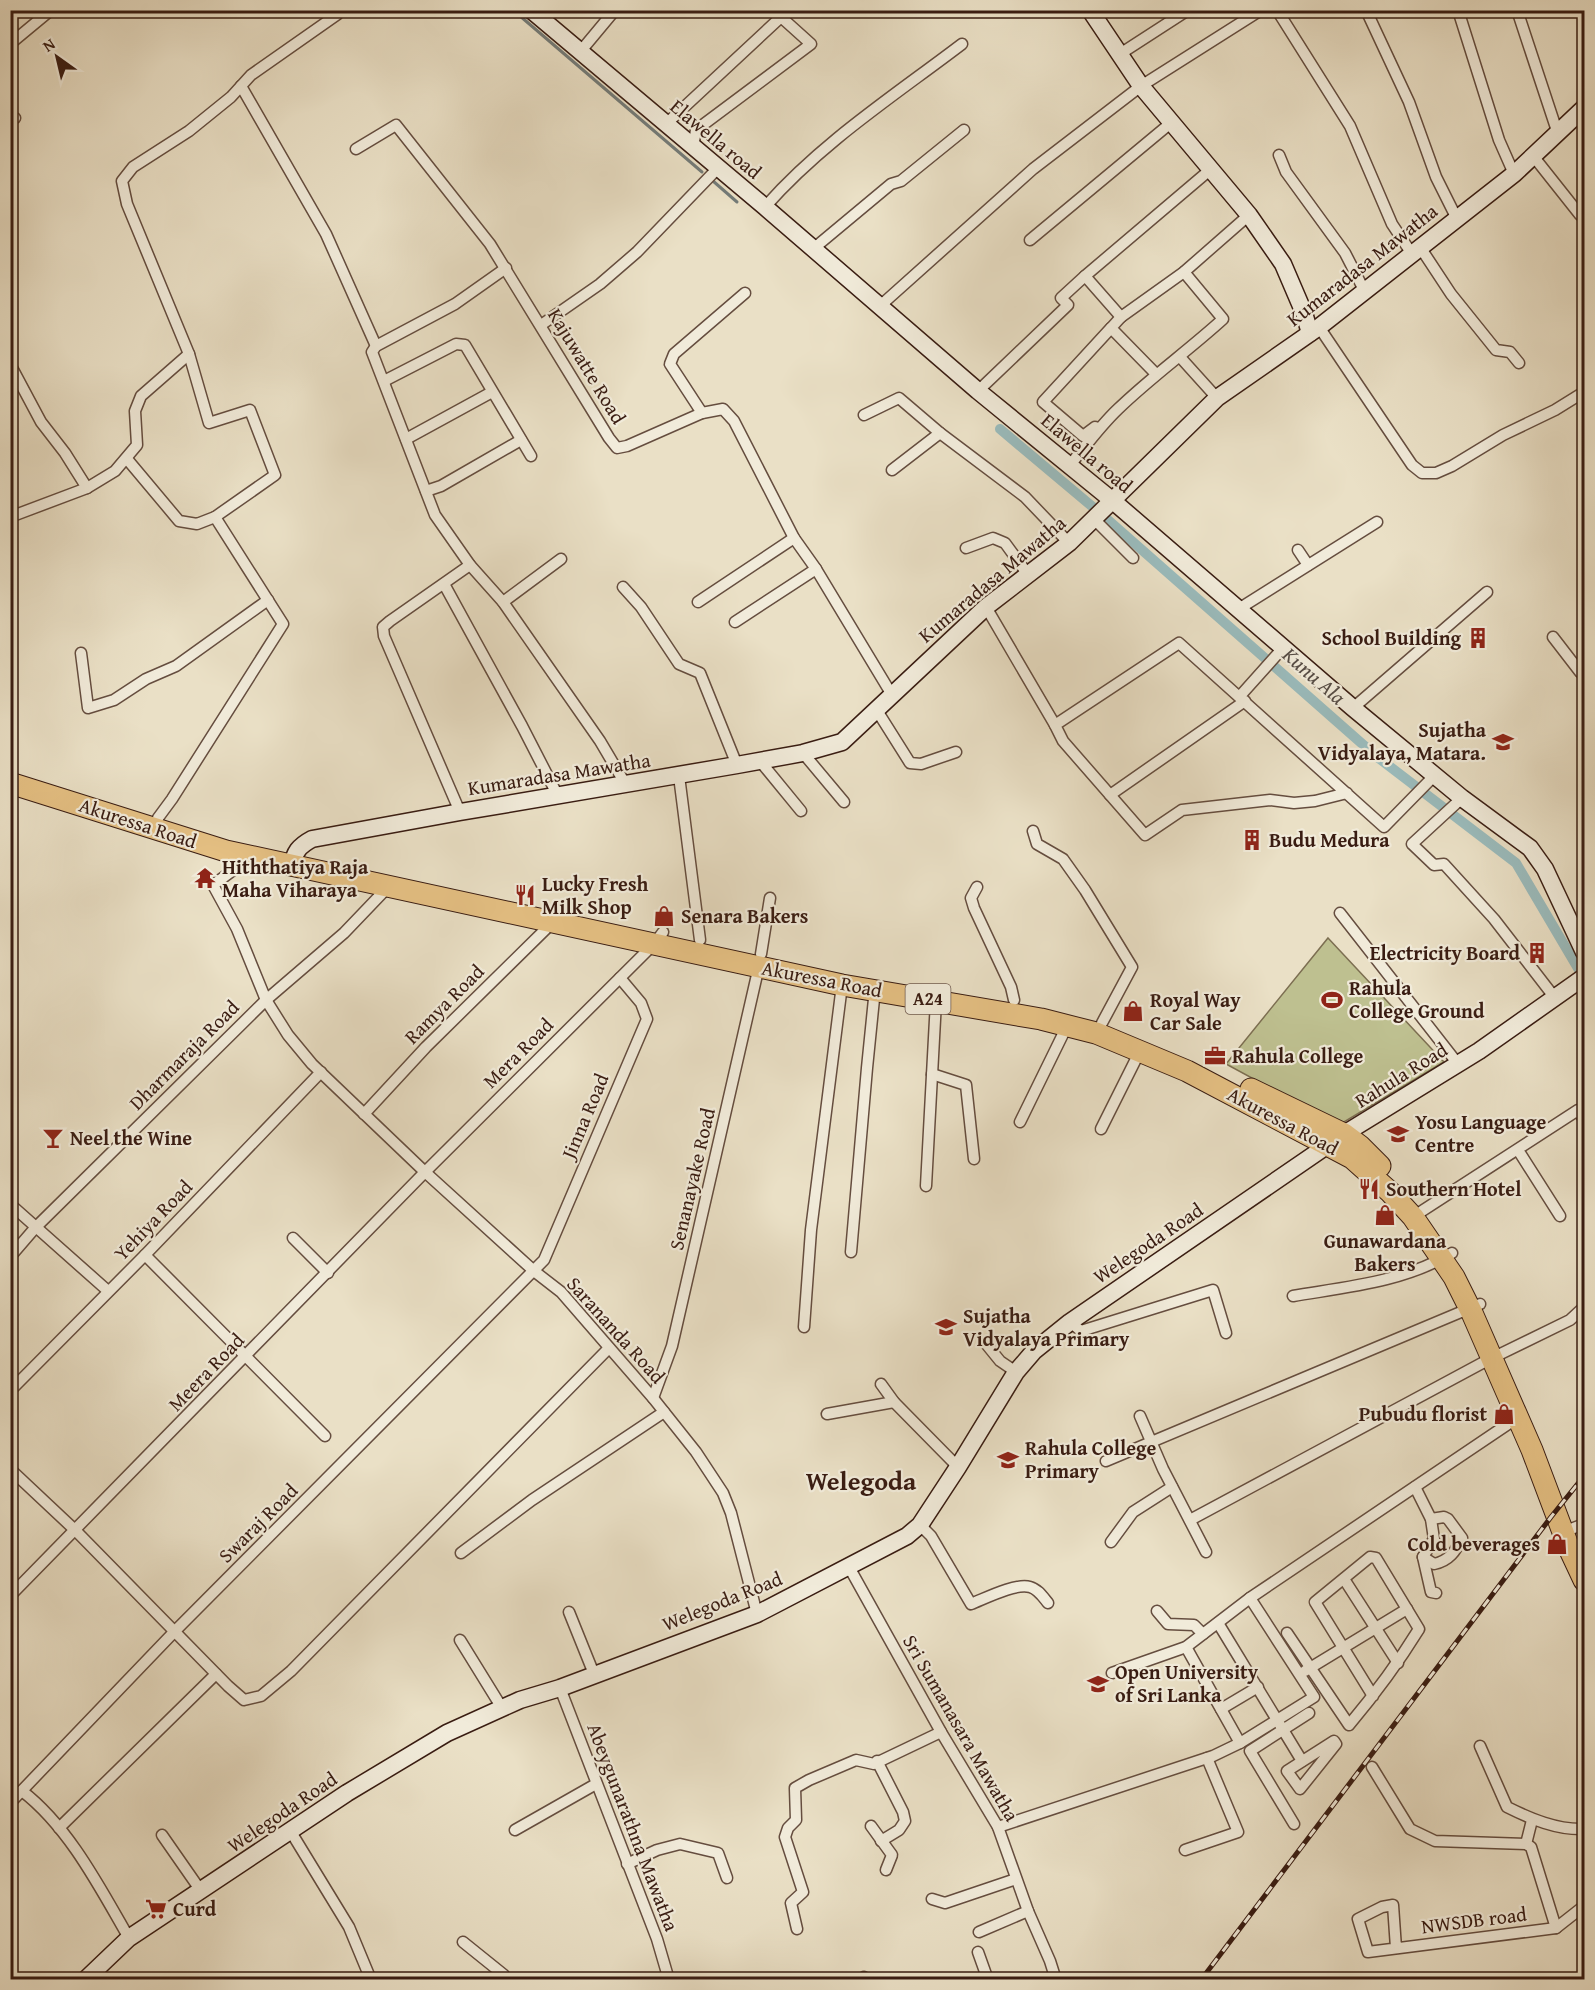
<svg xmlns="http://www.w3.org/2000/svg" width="1595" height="1990" font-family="'Gentium Book Plus',serif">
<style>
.green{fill:#bec090;stroke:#7c6e51;stroke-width:1.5}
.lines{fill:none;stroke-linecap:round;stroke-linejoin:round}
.stream{stroke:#737b78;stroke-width:3}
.canal{stroke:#9abbbc;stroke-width:10}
.street-casing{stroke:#654d3f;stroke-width:13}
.secondary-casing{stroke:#391c12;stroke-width:19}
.highway-casing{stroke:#391c12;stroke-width:23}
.street{stroke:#f1ebda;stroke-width:10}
.secondary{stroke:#f1ebda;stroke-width:16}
.highway{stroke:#e5c083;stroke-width:21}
.rail-casing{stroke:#391c12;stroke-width:5}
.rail{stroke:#f1ebda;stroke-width:3;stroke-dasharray:9;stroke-linecap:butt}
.labels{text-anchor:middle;stroke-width:4.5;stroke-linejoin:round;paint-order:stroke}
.shield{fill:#f1ebda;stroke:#705a4e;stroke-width:1.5}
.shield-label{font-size:18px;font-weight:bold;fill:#391c12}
.street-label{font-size:20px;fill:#391c12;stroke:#f1ebda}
.poi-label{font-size:20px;font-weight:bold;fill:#391c12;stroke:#f1ebda;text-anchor:start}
.water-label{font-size:21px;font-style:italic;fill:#564c45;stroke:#f1ebda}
.district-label{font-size:26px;font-weight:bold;fill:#391c12;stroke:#f1ebda}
</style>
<rect width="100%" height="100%" fill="#eae0c6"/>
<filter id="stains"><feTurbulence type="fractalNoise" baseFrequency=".00333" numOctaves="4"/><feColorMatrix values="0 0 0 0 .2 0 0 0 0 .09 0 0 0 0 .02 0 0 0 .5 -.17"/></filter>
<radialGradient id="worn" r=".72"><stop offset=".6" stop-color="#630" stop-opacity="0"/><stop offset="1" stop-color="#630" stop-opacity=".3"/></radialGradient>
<path class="green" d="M1328,938L1444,1062L1339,1125L1226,1064Z"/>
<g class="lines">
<g class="stream">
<path d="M513,10L702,172"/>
<path d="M713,181L737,202"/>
</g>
<path class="canal" d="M1000,429L1100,513L1376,756L1516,863L1579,970"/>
<defs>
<g id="street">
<path d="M1277,10L1350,126L1392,224L1412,254"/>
<path d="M1366,10L1409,102L1436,177L1457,219"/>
<path d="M1458,10L1499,140L1514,174"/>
<path d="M1517,10L1558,134"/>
<path d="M10,44L51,10"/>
<path d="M580,52L615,10"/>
<path d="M1120,54L1188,10"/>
<path d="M241,86L326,234L376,346"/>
<path d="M10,120L15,118"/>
<path d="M666,124L781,17L811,44L696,130L693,147"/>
<path d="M356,149L396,125L490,244L609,438L617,448L627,446L702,413L723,409L734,421L794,538L816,569L892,695"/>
<path d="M1279,155L1286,172L1345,253L1364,290"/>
<path d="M1534,157L1580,215L1584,213"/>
<path d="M765,207C821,143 895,95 962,44"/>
<path d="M1030,240L1172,122"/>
<path d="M1420,247L1451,294L1496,350L1510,352L1519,363"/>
<path d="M813,249L891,184L901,181L964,130"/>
<path d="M506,268L455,304L376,346L372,352L435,515L470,565L503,602L600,741L626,785"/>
<path d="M880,306L1033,169L1141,86L1261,10"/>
<path d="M1121,317L1085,276L1211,169"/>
<path d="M541,325L600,284L637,252L718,168"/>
<path d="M1319,327L1412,465L1422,473H1436L1452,466L1503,435L1555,410L1584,392"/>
<path d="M1180,357L1217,398"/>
<path d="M10,364L41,422L65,453L87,488"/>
<path d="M1156,374L1111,328L1121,317L1184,272L1249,215"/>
<path d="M384,381L456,344L465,345L531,456"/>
<path d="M978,391L1068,305L1061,298L1085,276"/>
<path d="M702,413L670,364L674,354L745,293"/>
<path d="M864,415L899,398L940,433L1025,497L1069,543"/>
<path d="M1098,428L1095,427L1083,436L1043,402L1111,328"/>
<path d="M406,439L492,392"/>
<path d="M127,459L179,521L197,524L215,517L283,624L172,799L158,818"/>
<path d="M1070,465C1085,447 1100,426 1118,409C1151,377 1189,350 1223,319L1184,272"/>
<path d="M892,470L940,433"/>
<path d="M426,491L441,486L521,440"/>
<path d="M10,517L87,488L115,471L137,445L135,411L141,396L189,354"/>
<path d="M215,517L275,475L250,410L209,423L189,354L127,204L122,181L133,167L189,131L231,97L251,75L338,14"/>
<path d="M1094,519L1133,558"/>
<path d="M966,548L993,538L1005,543L1029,576"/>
<path d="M1298,550L1308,565"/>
<path d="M444,584L522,726L558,796"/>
<path d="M623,587L641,607L679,664L700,673L737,765"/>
<path d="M503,602L561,559"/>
<path d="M698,602L794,538"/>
<path d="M986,607L1055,725"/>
<path d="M1237,610L1377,522"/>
<path d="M735,622L816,569"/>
<path d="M1553,637L1580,672L1584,675"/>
<path d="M81,653L88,708L114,700L146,679L176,666L268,600"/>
<path d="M1240,696L1282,649"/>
<path d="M1353,708L1487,592"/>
<path d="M876,709L910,763L921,764L956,752"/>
<path d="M803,753L844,802"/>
<path d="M760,761L801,811"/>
<path d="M679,776L700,940"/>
<path d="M1347,793L1315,801L1294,803L1270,800L1182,810L1145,835L1063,741L1055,725L1179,643L1384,827L1435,775"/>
<path d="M1110,795L1245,701"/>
<path d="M1462,798L1412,844L1434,865L1444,864L1494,919L1555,998"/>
<path d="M460,812L384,636L383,627L390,621L470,565"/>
<path d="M1033,831L1037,844L1063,859L1085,890L1132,967L1102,1023"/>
<path d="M251,857L213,885L237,929L266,1000L288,1035L312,1064L425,1172L534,1271L561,1292L653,1398L696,1452L723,1493L731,1513L757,1614"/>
<path d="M977,887L971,898L974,908L1011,987L1014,1000"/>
<path d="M1340,913L1458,1064"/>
<path d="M761,954L770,898"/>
<path d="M932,1074L966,1085L974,1159"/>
<path d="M364,1114L426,1047L553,922"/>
<path d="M1020,1122L1067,1026"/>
<path d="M1101,1129L1140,1051"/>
<path d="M1518,1150L1560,1216"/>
<path d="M926,1186L936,1001"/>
<path d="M10,1204L108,1291"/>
<path d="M1422,1211L1578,1110L1584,1120"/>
<path d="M293,1238L328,1273"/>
<path d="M851,1252L867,1068L875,989"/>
<path d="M145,1255L325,1436"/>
<path d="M10,1257L35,1228L266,1000L344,933L389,886"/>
<path d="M1293,1296C1346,1287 1404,1282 1452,1253"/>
<path d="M1070,1322L1081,1331L1213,1290L1226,1333"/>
<path d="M804,1327L811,1230L842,985"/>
<path d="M987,1345L1000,1361L1016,1372"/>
<path d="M881,1384L894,1402L958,1467"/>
<path d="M10,1391L145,1255L321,1072"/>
<path d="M653,1398L672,1346L759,966"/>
<path d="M827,1414L894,1402"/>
<path d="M1140,1416L1163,1469L1206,1552"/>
<path d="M1106,1461L1480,1304"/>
<path d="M10,1469L76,1531L228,1686L244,1700L261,1696L291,1671L609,1348"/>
<path d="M1415,1487L1431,1519L1434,1539L1423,1557L1431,1592L1436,1593"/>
<path d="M1190,1520L1486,1361L1570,1320L1584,1307"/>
<path d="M920,1525L931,1536L971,1604C986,1598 1015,1583 1030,1587C1038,1589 1043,1597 1048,1603"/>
<path d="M1563,1532L1584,1524"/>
<path d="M1111,1542L1133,1512L1172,1487"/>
<path d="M461,1553L532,1500L664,1412"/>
<path d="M1423,1557L1434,1564C1449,1561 1456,1551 1462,1538L1448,1519L1444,1517L1431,1519"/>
<path d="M849,1567L941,1732L998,1827L1028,1911L1050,1961L1056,1980"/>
<path d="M1344,1579L1398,1663"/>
<path d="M10,1596L425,1172L655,943L663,932"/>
<path d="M1157,1611L1168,1624L1194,1625L1203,1634"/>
<path d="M569,1612L594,1674"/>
<path d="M1218,1623L1302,1761"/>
<path d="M1287,1633L1349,1725C1375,1694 1398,1663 1419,1629L1376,1558L1370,1557L1315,1602L1373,1696"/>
<path d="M460,1640L502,1708"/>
<path d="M1305,1671L1407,1609"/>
<path d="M1112,1673L1186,1647L1250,1598L1517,1418"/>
<path d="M560,1688L657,1939L669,1980"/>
<path d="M1221,1709L1258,1687"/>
<path d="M1334,1741L1336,1744L1300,1789L1287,1771Z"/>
<path d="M1240,1743L1314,1697L1250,1598"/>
<path d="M1480,1746L1507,1807C1531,1819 1557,1830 1584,1829"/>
<path d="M877,1761L903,1812L905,1821L899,1830L881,1841"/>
<path d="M1372,1767L1410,1829L1435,1841L1526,1844L1531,1847L1556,1928"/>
<path d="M22,1791C69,1827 100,1888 129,1938"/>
<path d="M10,1803L175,1631L544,1260L647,1019L641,1003L620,978"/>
<path d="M1294,1824L1250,1751L1309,1713"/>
<path d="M871,1826L892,1855L886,1870"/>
<path d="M998,1827L1213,1756L1240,1743L1186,1647"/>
<path d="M59,1828L216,1674"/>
<path d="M515,1830L596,1784"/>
<path d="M291,1832L349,1927L371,1980"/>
<path d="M162,1835L201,1891"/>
<path d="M1526,1844L1532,1820"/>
<path d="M1185,1850L1238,1832L1207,1758"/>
<path d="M627,1864L657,1850L680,1844L718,1853L727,1878"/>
<path d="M932,1899L945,1903L1016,1879"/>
<path d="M797,1929L791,1903L803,1892L785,1837L788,1828L796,1820L795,1788L809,1780L856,1760L874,1764L941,1732"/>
<path d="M979,1932L1028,1911"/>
<path d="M463,1942L504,1975L506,1980"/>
<path d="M1396,1948L1393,1905L1382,1907L1358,1919L1368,1952L1556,1928L1584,1906"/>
<path d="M978,1952L988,1980"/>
<path d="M864,1977L865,1980"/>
</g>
<g id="secondary">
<path d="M531,10L765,207L978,391L1113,501L1353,708L1462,798L1530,848L1545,869L1584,952"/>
<path d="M1090,10L1141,86L1249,215L1283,264L1304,313L1310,333"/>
<path d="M292,867C294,852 299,846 312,839L460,812L737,765L803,753L842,742L986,607L1069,543L1217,398L1319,327L1514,174L1584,108"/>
<path d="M85,1980L129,1938L347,1793L447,1733L520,1700L560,1688L757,1614L907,1536L920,1525L958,1467L1016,1372L1034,1351L1070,1322L1344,1134L1479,1051L1584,977"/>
</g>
<g id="highway">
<path d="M10,783L226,851L842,985L1041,1019L1096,1033L1187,1071L1352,1158L1390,1192L1413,1217L1454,1277L1472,1313L1532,1450L1569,1548L1584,1580"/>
<path d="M1251,1089L1344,1134L1360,1146L1380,1166"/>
</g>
</defs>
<use href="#street" class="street-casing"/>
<use href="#secondary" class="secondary-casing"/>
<use href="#highway" class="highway-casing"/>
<use href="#street" class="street"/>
<use href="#secondary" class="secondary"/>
<use href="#highway" class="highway"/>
<defs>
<path id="rail" d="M1201,1980L1551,1517L1584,1476"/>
</defs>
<use href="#rail" class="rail-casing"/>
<use href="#rail" class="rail"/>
</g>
<defs>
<symbol id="building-bare" viewBox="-9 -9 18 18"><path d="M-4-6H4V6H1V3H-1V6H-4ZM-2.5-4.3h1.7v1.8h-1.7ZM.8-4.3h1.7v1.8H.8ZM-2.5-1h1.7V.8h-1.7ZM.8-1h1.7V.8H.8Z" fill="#8f2418" stroke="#f1ebda" stroke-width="2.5" paint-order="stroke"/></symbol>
<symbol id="school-bare" viewBox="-9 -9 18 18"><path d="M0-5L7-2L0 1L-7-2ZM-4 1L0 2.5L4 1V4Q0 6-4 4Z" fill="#8f2418" stroke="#f1ebda" stroke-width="2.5" paint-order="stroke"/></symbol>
<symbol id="temple-bare" viewBox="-9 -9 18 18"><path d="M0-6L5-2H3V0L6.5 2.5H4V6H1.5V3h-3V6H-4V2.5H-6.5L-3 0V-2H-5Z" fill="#8f2418" stroke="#f1ebda" stroke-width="2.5" paint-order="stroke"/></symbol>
<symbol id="restaurant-bare" viewBox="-9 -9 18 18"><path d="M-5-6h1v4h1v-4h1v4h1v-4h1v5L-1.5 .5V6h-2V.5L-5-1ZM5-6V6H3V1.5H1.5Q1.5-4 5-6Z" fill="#8f2418" stroke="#f1ebda" stroke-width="2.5" paint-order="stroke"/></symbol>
<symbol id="shop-bare" viewBox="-9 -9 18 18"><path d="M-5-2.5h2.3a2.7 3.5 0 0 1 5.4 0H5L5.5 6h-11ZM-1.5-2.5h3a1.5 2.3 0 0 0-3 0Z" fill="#8f2418" stroke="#f1ebda" stroke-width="2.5" paint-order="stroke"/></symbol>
<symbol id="stadium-bare" viewBox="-9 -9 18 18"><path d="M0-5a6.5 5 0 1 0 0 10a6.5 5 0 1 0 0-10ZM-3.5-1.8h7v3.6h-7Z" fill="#8f2418" stroke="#f1ebda" stroke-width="2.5" paint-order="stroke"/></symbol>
<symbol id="office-bare" viewBox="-9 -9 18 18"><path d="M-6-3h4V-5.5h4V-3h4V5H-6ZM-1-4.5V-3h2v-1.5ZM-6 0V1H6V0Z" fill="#8f2418" stroke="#f1ebda" stroke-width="2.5" paint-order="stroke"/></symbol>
<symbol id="bar-bare" viewBox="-9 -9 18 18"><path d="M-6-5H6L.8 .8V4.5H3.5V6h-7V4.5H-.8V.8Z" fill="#8f2418" stroke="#f1ebda" stroke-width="2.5" paint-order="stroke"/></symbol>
<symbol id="university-bare" viewBox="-9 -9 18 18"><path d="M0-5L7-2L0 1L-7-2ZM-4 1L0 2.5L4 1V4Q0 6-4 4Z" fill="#8f2418" stroke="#f1ebda" stroke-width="2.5" paint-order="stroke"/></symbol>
<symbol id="supermarket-bare" viewBox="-9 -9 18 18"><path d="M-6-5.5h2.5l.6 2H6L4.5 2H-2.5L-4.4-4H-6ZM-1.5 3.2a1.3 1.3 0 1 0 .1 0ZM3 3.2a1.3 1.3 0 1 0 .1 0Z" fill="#8f2418" stroke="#f1ebda" stroke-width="2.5" paint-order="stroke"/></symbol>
</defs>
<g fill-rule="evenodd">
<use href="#building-bare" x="1463" y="623" width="30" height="30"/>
<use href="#school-bare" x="1488" y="727" width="30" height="30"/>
<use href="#building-bare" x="1237" y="825" width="30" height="30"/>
<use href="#temple-bare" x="190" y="863" width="30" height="30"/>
<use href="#restaurant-bare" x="510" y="880" width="30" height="30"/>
<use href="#shop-bare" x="649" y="901" width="30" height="30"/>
<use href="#building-bare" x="1522" y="938" width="30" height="30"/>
<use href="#stadium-bare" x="1317" y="985" width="30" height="30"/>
<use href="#shop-bare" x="1118" y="996" width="30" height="30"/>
<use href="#office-bare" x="1200" y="1041" width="30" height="30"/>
<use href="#school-bare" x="1383" y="1119" width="30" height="30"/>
<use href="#bar-bare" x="38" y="1123" width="30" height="30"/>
<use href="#restaurant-bare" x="1354" y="1174" width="30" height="30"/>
<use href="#shop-bare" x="1370" y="1200" width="30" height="30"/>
<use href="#school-bare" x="931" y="1312" width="30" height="30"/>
<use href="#shop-bare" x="1489" y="1399" width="30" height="30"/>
<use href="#school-bare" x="993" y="1445" width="30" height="30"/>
<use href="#shop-bare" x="1542" y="1529" width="30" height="30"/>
<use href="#university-bare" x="1083" y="1669" width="30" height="30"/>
<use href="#supermarket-bare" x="141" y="1894" width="30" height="30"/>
</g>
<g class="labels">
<rect class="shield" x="905.5" y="984" width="45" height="30" rx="4.5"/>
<g class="shield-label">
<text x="928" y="1005">A24</text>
</g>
<g class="street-label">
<text transform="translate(716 139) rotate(40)" y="7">Elawella road</text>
<text transform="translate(1362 265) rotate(-38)" y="7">Kumaradasa Mawatha</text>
<text transform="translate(587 366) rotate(59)" y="7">Kajuwatte Road</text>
<text transform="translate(1087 453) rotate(40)" y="7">Elawella road</text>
<text transform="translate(992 579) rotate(-40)" y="7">Kumaradasa Mawatha</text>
<text transform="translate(559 774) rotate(-9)" y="7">Kumaradasa Mawatha</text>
<text transform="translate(138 823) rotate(18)" y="7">Akuressa Road</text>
<text transform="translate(822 979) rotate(11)" y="7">Akuressa Road</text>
<text transform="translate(444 1004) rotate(-45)" y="7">Ramya Road</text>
<text transform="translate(518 1053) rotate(-45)" y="7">Mera Road</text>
<text transform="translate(184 1055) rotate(-45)" y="7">Dharmaraja Road</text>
<text transform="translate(1401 1075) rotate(-32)" y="7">Rahula Road</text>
<text transform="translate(585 1116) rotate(-67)" y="7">Jinna Road</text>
<text transform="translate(1283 1121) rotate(28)" y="7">Akuressa Road</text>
<text transform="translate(692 1179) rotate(-77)" y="7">Senanayake Road</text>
<text transform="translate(153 1220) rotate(-46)" y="7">Yehiya Road</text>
<text transform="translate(1148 1243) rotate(-34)" y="7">Welegoda Road</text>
<text transform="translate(616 1330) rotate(48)" y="7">Sarananda Road</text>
<text transform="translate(206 1372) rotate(-46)" y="7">Meera Road</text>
<text transform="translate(258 1523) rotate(-45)" y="7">Swaraj Road</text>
<text transform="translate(722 1601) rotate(-22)" y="7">Welegoda Road</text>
<text transform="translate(961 1728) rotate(60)" y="7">Sri Sumanasara Mawatha</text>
<text transform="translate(282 1812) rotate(-34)" y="7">Welegoda Road</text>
<text transform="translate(633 1827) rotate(69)" y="7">Abeygunarathna Mawatha</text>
<text transform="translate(1474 1920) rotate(-7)" y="7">NWSDB road</text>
</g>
<g class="poi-label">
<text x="1461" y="645" text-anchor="end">School Building</text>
<text x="1486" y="737" text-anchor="end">Sujatha<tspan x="1486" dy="23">Vidyalaya, Matara.</tspan></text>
<text x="1269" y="847">Budu Medura</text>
<text x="222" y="874">Hiththatiya Raja<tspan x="222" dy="23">Maha Viharaya</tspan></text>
<text x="542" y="891">Lucky Fresh<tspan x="542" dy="23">Milk Shop</tspan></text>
<text x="681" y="923">Senara Bakers</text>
<text x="1520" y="960" text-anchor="end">Electricity Board</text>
<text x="1349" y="995">Rahula<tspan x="1349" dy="23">College Ground</tspan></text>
<text x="1150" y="1007">Royal Way<tspan x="1150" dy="23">Car Sale</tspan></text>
<text x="1232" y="1063">Rahula College</text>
<text x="1415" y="1129">Yosu Language<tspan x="1415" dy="23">Centre</tspan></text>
<text x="70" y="1145">Neel the Wine</text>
<text x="1386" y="1196">Southern Hotel</text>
<text x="1385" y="1248" text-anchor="middle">Gunawardana<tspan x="1385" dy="23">Bakers</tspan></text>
<text x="963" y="1323">Sujatha<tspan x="963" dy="23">Vidyalaya Primary</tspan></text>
<text x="1487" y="1421" text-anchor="end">Pubudu florist</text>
<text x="1025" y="1455">Rahula College<tspan x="1025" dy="23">Primary</tspan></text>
<text x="1540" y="1551" text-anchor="end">Cold beverages</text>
<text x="1115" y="1679">Open University<tspan x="1115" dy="23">of Sri Lanka</tspan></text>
<text x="173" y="1916">Curd</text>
</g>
<g class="water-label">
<text transform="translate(1314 676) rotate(41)" y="7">Kunu Ala</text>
</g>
<g class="district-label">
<text x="861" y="1490">Welegoda</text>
</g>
</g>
<rect width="1595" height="1990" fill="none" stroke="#eae0c6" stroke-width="36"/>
<rect x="12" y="12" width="1571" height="1966" fill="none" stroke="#391c12" stroke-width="3"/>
<rect x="18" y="18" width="1559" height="1954" fill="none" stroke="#391c12" stroke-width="1.5"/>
<g transform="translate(57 57) rotate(326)" stroke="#f1ebda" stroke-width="4.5" paint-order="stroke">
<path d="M0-4.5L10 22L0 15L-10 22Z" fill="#391c12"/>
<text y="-9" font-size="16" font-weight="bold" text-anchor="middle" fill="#391c12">N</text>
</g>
<rect width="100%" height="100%" filter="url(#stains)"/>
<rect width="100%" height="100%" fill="url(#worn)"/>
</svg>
